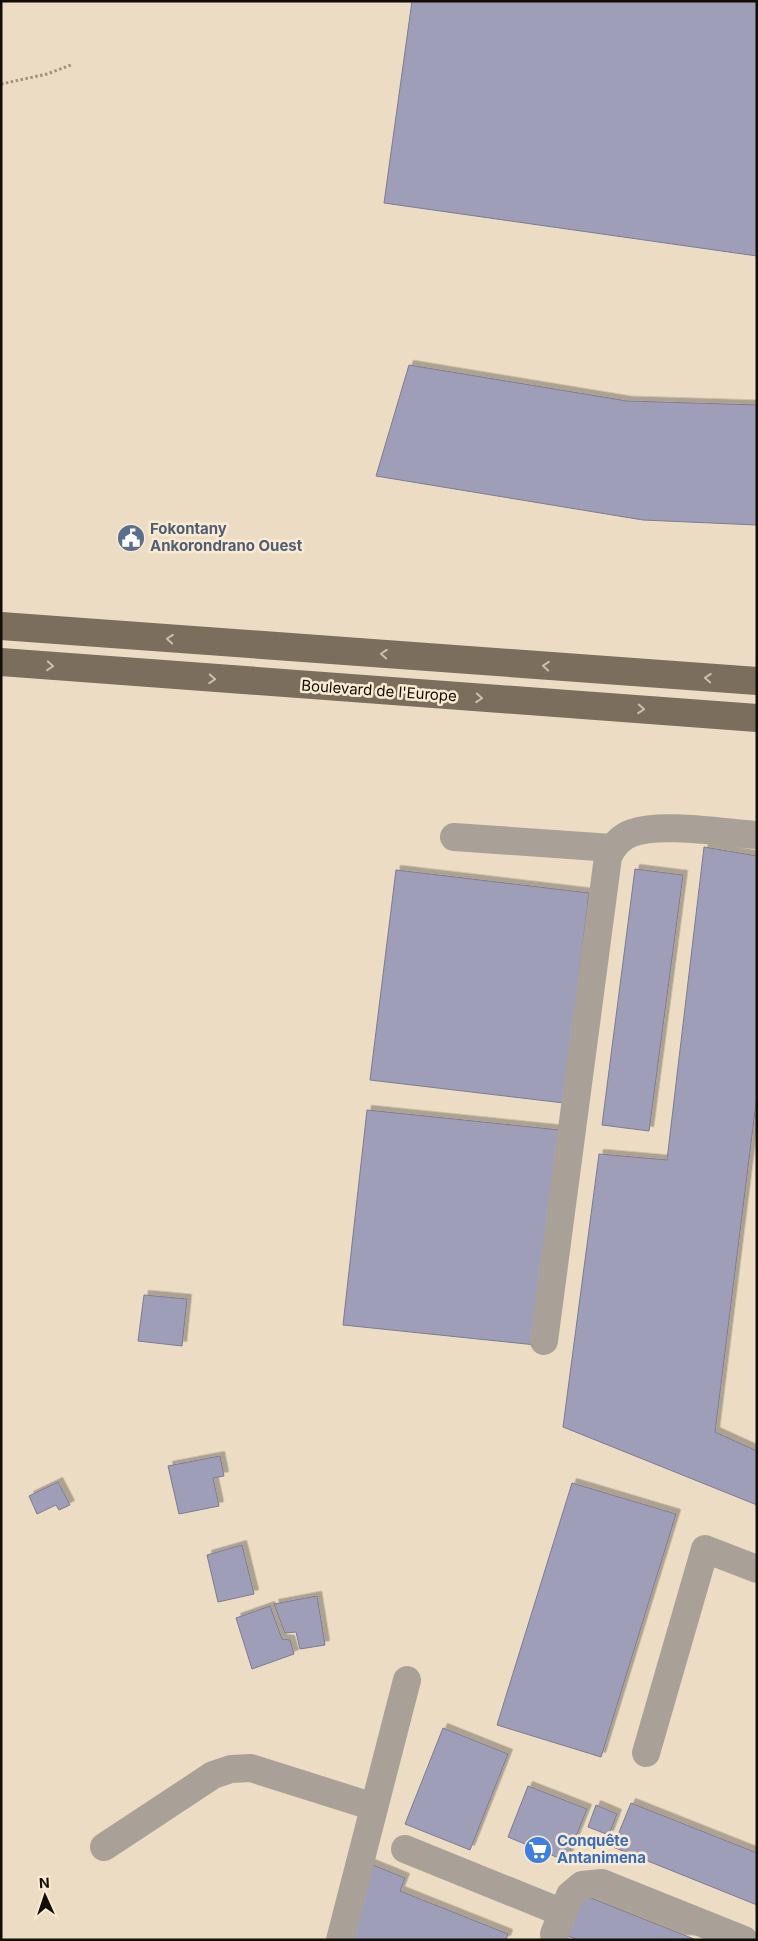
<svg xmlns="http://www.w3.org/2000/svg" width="758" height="1941" font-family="Inter,sans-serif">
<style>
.building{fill:#9e9eb8;stroke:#7b7b93;filter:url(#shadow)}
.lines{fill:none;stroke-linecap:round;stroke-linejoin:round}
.path{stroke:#9f9280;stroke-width:3;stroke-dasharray:2.5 2.5;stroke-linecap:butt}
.minor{stroke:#a9a197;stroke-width:28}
.major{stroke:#7b6e5c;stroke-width:28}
.oneway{stroke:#cdbfa8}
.labels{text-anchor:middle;stroke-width:5;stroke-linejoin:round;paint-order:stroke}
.service-label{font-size:15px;font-weight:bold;fill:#4e5e75;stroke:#f9ead1;text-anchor:start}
.street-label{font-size:15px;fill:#120d05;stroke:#f9ead1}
.shop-label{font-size:15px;font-weight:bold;fill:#366cbe;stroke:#f9ead1;text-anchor:start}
</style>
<defs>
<filter id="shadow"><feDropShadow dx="4.5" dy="-4.5" stdDeviation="0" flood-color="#0004"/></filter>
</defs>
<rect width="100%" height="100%" fill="#ecdcc4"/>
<g class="building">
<path d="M412,1H757V256L384,203Z"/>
<path d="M409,365L627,401L757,405V525L643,520L376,476Z"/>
<path d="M704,847L757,856V1095L715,1432L757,1451V1505L563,1427L599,1154L667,1160Z"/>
<path d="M635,869L683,875L649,1131L602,1125Z"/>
<path d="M396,870L589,893L564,1103L370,1080Z"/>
<path d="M367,1110L560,1130L536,1345L343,1325Z"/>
<path d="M144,1295L187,1299L182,1346L138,1341Z"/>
<path d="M220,1456L224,1476L213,1478L219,1506L179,1514L168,1466Z"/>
<path d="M58,1482L70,1505L59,1510L56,1505L37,1514L29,1496Z"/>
<path d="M572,1483L676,1514L601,1757L497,1725Z"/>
<path d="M242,1545L254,1594L218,1602L207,1555Z"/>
<path d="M317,1596L325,1645L300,1649L296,1632L285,1633L274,1604Z"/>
<path d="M270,1606L282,1639L290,1640L294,1654L252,1669L236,1618Z"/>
<path d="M443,1728L508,1754L470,1850L405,1824Z"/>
<path d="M528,1786L587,1809L566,1861L508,1837Z"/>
<path d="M631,1803L757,1853V1905L613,1847Z"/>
<path d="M596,1805L617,1814L609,1835L588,1827Z"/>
<path d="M368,1863L405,1878L400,1891L508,1934L506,1940H345Z"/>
<path d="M581,1894L694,1939L578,1940L565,1935Z"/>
</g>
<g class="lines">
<path class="path" d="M1,84L47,74L71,65"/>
<g class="minor">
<path d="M454,837L612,848"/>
<path d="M544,1341L608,857C613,846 620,837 632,833C660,822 725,833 757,835"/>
<path d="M646,1753L705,1549L757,1569"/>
<path d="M104,1847L213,1775L231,1769L251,1768L374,1807"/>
<path d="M405,1849L563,1913"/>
<path d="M340,1940L407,1680"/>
<path d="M555,1940L554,1934L570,1895L582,1885L602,1883L744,1940"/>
</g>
<g class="major">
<path d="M1,626L757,681"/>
<path d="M1,662L757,718"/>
</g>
</g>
<defs><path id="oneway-chevron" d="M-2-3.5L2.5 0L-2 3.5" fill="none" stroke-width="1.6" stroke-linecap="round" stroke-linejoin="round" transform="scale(1.25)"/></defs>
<g class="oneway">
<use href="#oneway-chevron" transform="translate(170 639) rotate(-176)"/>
<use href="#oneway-chevron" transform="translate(384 654) rotate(-176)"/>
<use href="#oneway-chevron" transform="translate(50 666) rotate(5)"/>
<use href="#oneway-chevron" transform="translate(546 666) rotate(-176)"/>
<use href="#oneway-chevron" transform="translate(708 678) rotate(-176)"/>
<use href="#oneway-chevron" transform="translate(212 679) rotate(4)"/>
<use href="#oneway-chevron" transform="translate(479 698) rotate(4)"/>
<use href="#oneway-chevron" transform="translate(641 709) rotate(4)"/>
</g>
<defs>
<symbol id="civic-disc" viewBox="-11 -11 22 22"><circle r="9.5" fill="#5c6f8a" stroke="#f9ead1"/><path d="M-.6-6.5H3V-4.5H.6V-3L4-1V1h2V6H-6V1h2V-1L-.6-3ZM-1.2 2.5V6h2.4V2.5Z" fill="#fff"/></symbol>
<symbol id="supermarket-disc" viewBox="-11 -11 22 22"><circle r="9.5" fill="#3f7fe0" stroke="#f9ead1"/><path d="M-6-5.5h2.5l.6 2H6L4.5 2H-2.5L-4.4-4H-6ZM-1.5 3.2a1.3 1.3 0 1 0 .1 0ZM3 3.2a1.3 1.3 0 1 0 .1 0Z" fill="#fff"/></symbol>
</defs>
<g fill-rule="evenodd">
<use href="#civic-disc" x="115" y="522" width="32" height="32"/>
<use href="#supermarket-disc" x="522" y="1834" width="32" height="32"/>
</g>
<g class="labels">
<g class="service-label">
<text x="150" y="534">Fokontany<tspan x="150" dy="17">Ankorondrano Ouest</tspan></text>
</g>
<g class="street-label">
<text transform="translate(379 691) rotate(4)" y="5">Boulevard de l'Europe</text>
</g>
<g class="shop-label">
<text x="557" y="1846">Conquête<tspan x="557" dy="17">Antanimena</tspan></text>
</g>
</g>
<rect width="758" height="1941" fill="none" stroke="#120d05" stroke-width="5"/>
<g transform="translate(45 1896) rotate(357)" stroke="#f9ead1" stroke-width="4" paint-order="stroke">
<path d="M0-4L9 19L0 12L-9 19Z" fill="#120d05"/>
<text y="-8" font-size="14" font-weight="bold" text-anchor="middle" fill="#120d05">N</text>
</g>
</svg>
